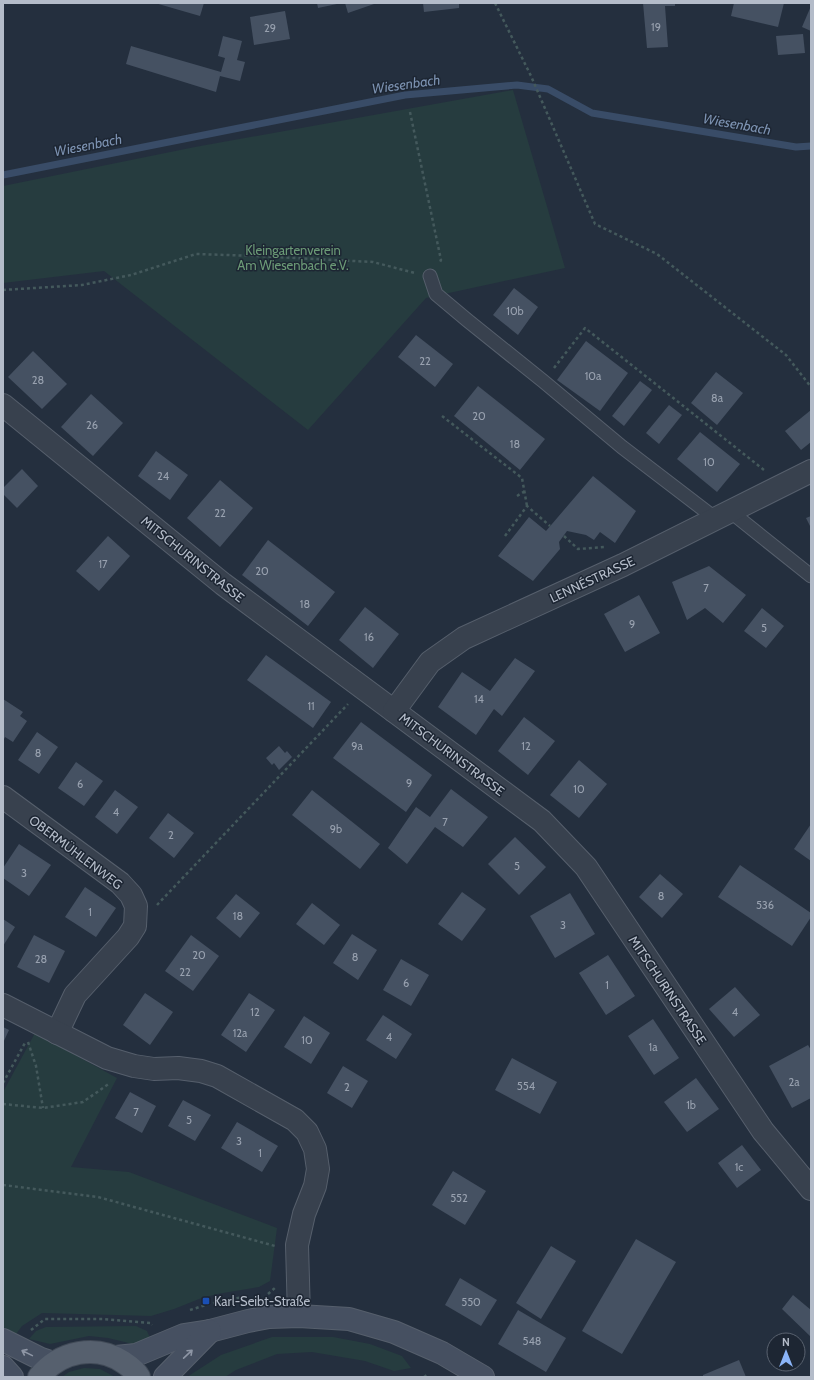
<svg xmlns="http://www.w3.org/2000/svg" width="814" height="1380" font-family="Cabin,sans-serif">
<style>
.green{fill:#263c3f}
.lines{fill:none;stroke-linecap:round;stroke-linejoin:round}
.stream{stroke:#394c67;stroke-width:7}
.building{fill:#455162}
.service-casing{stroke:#565f6c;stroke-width:15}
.minor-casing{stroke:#565f6c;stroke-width:24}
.secondary-casing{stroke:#565f6c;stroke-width:24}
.primary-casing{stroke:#414a57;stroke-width:24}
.path{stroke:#44595c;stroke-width:2.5;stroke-dasharray:3 3;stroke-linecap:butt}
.service{stroke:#38414e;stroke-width:13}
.minor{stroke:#38414e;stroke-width:22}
.secondary{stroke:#465061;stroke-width:22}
.primary{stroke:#56606e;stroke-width:22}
.oneway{stroke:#8e96a5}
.transit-dot{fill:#1a4fb4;stroke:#1d2633;stroke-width:1.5}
.labels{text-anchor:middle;stroke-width:3;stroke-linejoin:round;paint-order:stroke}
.number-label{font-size:11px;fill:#98a1af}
.park-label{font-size:13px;fill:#6b9a76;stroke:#1d2633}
.street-label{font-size:13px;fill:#b4bcc9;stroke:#1d2633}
.poi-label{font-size:13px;fill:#b4bcc9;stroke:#1d2633;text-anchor:start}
.water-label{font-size:14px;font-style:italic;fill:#7c92b1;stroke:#1d2633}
</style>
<rect width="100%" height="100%" fill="#242f3e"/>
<g class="green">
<path d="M513,90L565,268L426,298L308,430L104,271L3,283V186L195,147Z"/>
<path d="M35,1033L117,1078L71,1167L129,1172L277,1228L270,1281L259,1287L217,1294L199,1299L174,1309L151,1316L42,1313L22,1326L16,1334L3,1327V1092Z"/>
<path d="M136,1326L147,1331L150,1338L133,1344L108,1338L89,1336L50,1344L29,1339L36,1331L46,1327Z"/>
<path d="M272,1337H333L370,1344L402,1356L411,1368L394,1371L365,1361L312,1352L277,1354L236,1370L225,1377H187L221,1355Z"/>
<path d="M84,1368L100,1369L115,1377H62L69,1372Z"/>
</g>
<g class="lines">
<path class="stream" d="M3,175L405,95L517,85L548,89L592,113L796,147L811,146"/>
</g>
<g class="building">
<path d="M155,3H204L200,16Z"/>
<path d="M317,3H337V4L318,8Z"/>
<path d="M345,3H374V4L348,13Z"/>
<path d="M423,3H459V8L424,12Z"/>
<path d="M643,3H675V6H665L668,47L647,48Z"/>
<path d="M734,3H784L778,27L731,16Z"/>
<path d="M811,6V31L802,27Z"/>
<path d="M285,11L290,39L254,45L250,17Z"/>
<path d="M803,34L805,53L778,55L776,36Z"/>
<path d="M223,36L242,41L237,60L245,62L240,81L220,76L216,92L126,64L131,46L221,72L225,58L218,56Z"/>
<path d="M514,288L538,307L518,335L493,315Z"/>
<path d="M416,335L453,364L435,387L398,357Z"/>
<path d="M586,341L628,373L600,411L557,380Z"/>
<path d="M33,351L67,384L42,409L8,377Z"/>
<path d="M716,372L743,393L717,425L691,403Z"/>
<path d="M640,381L652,390L624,426L612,416Z"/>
<path d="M478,386L545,439L520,470L454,416Z"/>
<path d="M91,394L123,423L93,456L61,427Z"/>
<path d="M669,405L682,415L659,444L646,433Z"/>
<path d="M811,410V442L801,450L785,431Z"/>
<path d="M700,432L740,464L717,492L677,459Z"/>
<path d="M156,451L188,475L170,500L138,476Z"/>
<path d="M22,469L38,486L17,508L3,494V488Z"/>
<path d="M593,476L636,511L615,543L600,532L594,540L586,535L567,531L559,542L560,549L533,581L498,556L529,517L546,531Z"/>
<path d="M220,480L253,508L220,547L187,518Z"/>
<path d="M811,516V528L806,518Z"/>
<path d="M108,536L130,556L99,591L76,571Z"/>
<path d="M268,540L335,592L308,626L242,575Z"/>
<path d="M709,566L746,595L723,623L705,608L687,620L672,582Z"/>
<path d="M639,595L660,633L625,652L604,614Z"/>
<path d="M365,607L399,634L373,668L339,640Z"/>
<path d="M762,608L784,626L766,648L744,631Z"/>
<path d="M266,655L331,702L313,728L247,680Z"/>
<path d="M515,658L535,671L502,716L494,709L476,735L438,707L462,672L490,691Z"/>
<path d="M3,699L23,712L20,716L27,721L13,742L5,737L3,741Z"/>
<path d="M524,717L555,741L528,775L498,751Z"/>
<path d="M361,722L432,775L406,812L333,758Z"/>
<path d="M37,732L58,747L39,774L18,760Z"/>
<path d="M279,746L285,753L287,751L292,757L279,770L274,763L272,765L266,758Z"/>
<path d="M579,760L607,784L579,818L550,795Z"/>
<path d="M76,762L103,781L84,806L58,788Z"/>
<path d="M451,789L488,817L463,847L435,827L407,864L388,848L416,807L430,817Z"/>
<path d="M115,790L138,807L117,834L95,817Z"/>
<path d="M312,790L380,844L360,869L292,815Z"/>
<path d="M168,813L194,833L174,858L149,838Z"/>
<path d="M811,824V861L794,849Z"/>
<path d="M515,837L546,867L519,895L488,864Z"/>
<path d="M19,844L51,865L29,896L3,878V868Z"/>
<path d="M740,865L811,913V917L792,946L718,897Z"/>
<path d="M660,874L683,894L662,918L639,897Z"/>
<path d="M85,887L116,908L96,937L65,917Z"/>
<path d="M462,892L486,909L462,941L438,924Z"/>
<path d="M570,893L595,934L555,958L530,916Z"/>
<path d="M236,894L260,913L240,938L216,918Z"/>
<path d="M312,903L340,925L324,945L296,924Z"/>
<path d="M3,919L15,927L3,946Z"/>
<path d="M352,934L377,950L358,980L333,963Z"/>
<path d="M34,935L65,951L49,983L17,967Z"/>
<path d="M191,935L219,956L193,991L165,971Z"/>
<path d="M608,955L635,996L606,1015L579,973Z"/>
<path d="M401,959L429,975L411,1006L383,990Z"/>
<path d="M735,987L760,1015L734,1037L709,1009Z"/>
<path d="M145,993L173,1012L150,1045L123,1025Z"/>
<path d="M249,993L275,1010L246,1052L221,1035Z"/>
<path d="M383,1015L412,1034L396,1059L366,1040Z"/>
<path d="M304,1016L330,1033L311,1064L284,1047Z"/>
<path d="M653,1019L679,1058L654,1075L628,1036Z"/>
<path d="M3,1027L9,1030L3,1043Z"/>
<path d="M808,1045L811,1050V1098L792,1108L769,1066Z"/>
<path d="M512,1058L557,1082L540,1114L495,1090Z"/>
<path d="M343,1066L368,1081L352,1108L327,1093Z"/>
<path d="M696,1078L719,1109L687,1132L664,1102Z"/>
<path d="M130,1092L156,1106L142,1133L115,1118Z"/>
<path d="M183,1100L211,1115L195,1141L168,1126Z"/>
<path d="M237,1122L278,1146L262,1172L221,1148Z"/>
<path d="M742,1145L761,1170L737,1188L718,1163Z"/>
<path d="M453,1171L486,1191L465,1225L432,1205Z"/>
<path d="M636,1239L676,1262L622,1354L582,1331Z"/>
<path d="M551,1246L576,1261L541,1319L516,1303Z"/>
<path d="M460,1278L497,1300L481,1326L445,1305Z"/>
<path d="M793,1295L811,1310V1337L782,1309Z"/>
<path d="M518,1310L566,1338L546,1372L498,1344Z"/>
<path d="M739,1360L746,1377H703V1375Z"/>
</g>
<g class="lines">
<defs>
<g id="service">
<path d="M430,276L436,294L467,320L543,381L622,447L716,519"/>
<path d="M731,512L811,576"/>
</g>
<g id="minor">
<path d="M3,405L223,584L542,821L586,867L763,1131L811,1189"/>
<path d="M394,711L430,662L464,638L623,565L811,471"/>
<path d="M3,797L120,883L131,895L136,906L135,926L128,937L75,995L57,1033"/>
<path d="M3,1005L107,1058L134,1066L154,1069L178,1068L201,1071L217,1076L295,1120L307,1132L315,1149L318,1169L315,1186L304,1214L297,1245L299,1316"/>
</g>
<g id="secondary">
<path d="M3,1340L41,1359L53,1363"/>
<path d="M116,1357L136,1355L184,1335L210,1331L248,1321L269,1317L299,1316L349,1319L394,1332L442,1353L483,1377"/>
<path d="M3,1367L12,1377"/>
<path d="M165,1377L210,1331"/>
</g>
<path id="primary" d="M39,1377C60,1351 96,1344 123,1362C129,1366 136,1371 139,1377"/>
</defs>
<use href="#service" class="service-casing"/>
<use href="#minor" class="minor-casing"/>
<use href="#secondary" class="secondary-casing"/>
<use href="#primary" class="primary-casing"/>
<g class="path">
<path d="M495,3L531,76L595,224L657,254L786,355L811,387"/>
<path d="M410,112L441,260L440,262"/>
<path d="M3,290L82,285L131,275L196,254L256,256L373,262L415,273"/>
<path d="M554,368L585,328L764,470"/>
<path d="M442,416L522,478L527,506"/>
<path d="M517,496L525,491"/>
<path d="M505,536L527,506L550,526"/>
<path d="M564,536L578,549L604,547L606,549"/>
<path d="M157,905L348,704"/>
<path d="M28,1042L36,1066L43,1108"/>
<path d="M3,1083L26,1041"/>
<path d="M3,1104L43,1108L83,1102L110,1083"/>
<path d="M3,1185L98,1197L275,1246"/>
<path d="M268,1294L276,1287"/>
<path d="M190,1310L209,1304L243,1297"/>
<path d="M31,1330L45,1319H103L151,1323L152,1325"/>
<path d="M424,1377L427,1375"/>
</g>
<use href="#service" class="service"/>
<use href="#minor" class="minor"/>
<use href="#secondary" class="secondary"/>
<use href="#primary" class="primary"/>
</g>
<defs><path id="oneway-shaft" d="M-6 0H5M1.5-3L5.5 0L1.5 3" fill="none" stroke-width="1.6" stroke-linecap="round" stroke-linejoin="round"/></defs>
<g class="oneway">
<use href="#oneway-shaft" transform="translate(27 1353) rotate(-154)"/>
<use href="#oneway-shaft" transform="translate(188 1354) rotate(-43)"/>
</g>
<rect class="transit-dot" x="202" y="1297" width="8" height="8" rx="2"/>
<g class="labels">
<g class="number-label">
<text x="656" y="31">19</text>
<text x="270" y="32">29</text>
<text x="515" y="315">10b</text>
<text x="425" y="365">22</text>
<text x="593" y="380">10a</text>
<text x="38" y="384">28</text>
<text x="717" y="402">8a</text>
<text x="479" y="420">20</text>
<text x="92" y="429">26</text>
<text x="515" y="448">18</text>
<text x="709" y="466">10</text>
<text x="163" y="480">24</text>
<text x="220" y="517">22</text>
<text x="103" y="568">17</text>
<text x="262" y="575">20</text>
<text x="706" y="592">7</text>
<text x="305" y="608">18</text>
<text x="632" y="628">9</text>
<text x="764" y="632">5</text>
<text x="369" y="641">16</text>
<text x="479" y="703">14</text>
<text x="311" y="710">11</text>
<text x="357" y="750">9a</text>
<text x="526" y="750">12</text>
<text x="38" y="757">8</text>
<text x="409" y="787">9</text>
<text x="80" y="788">6</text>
<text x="579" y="793">10</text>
<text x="116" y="816">4</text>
<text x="445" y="826">7</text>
<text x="336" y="833">9b</text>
<text x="171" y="839">2</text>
<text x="517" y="870">5</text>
<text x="24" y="877">3</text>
<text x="661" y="900">8</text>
<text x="765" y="909">536</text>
<text x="90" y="916">1</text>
<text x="238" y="920">18</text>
<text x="563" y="929">3</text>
<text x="199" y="959">20</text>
<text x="355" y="961">8</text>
<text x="41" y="963">28</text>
<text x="185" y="976">22</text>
<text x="406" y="987">6</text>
<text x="607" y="989">1</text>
<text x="255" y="1016">12</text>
<text x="735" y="1016">4</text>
<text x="240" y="1037">12a</text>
<text x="389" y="1041">4</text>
<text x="307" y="1044">10</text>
<text x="653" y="1051">1a</text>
<text x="794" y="1086">2a</text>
<text x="526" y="1090">554</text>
<text x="347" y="1091">2</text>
<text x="691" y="1109">1b</text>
<text x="136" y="1116">7</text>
<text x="189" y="1124">5</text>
<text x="239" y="1145">3</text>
<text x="260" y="1157">1</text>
<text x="739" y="1171">1c</text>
<text x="459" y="1202">552</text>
<text x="471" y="1306">550</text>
<text x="532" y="1345">548</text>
</g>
<g class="park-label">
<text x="293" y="255">Kleingartenverein<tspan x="293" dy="15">Am Wiesenbach e.V.</tspan></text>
</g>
<g class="street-label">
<text transform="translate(193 559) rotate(39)" y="5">MITSCHURINSTRASSE</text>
<text transform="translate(592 579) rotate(-25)" y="5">LENNÉSTRASSE</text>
<text transform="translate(452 754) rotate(37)" y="5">MITSCHURINSTRASSE</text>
<text transform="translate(76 852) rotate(37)" y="5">OBERMÜHLENWEG</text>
<text transform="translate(668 990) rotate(56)" y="5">MITSCHURINSTRASSE</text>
</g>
<g class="poi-label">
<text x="214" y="1306">Karl-Seibt-Straße</text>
</g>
<g class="water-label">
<text transform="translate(406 84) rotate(-8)" y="5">Wiesenbach</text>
<text transform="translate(737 124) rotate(10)" y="5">Wiesenbach</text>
<text transform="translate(88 145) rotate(-11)" y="5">Wiesenbach</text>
</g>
</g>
<rect width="814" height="1380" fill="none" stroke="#b4bcc9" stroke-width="8"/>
<g transform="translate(786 1352)"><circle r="19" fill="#1d2633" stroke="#59626f"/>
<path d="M0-3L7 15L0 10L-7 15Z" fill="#8ab4f8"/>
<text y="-6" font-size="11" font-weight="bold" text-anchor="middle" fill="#b4bcc9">N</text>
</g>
</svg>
